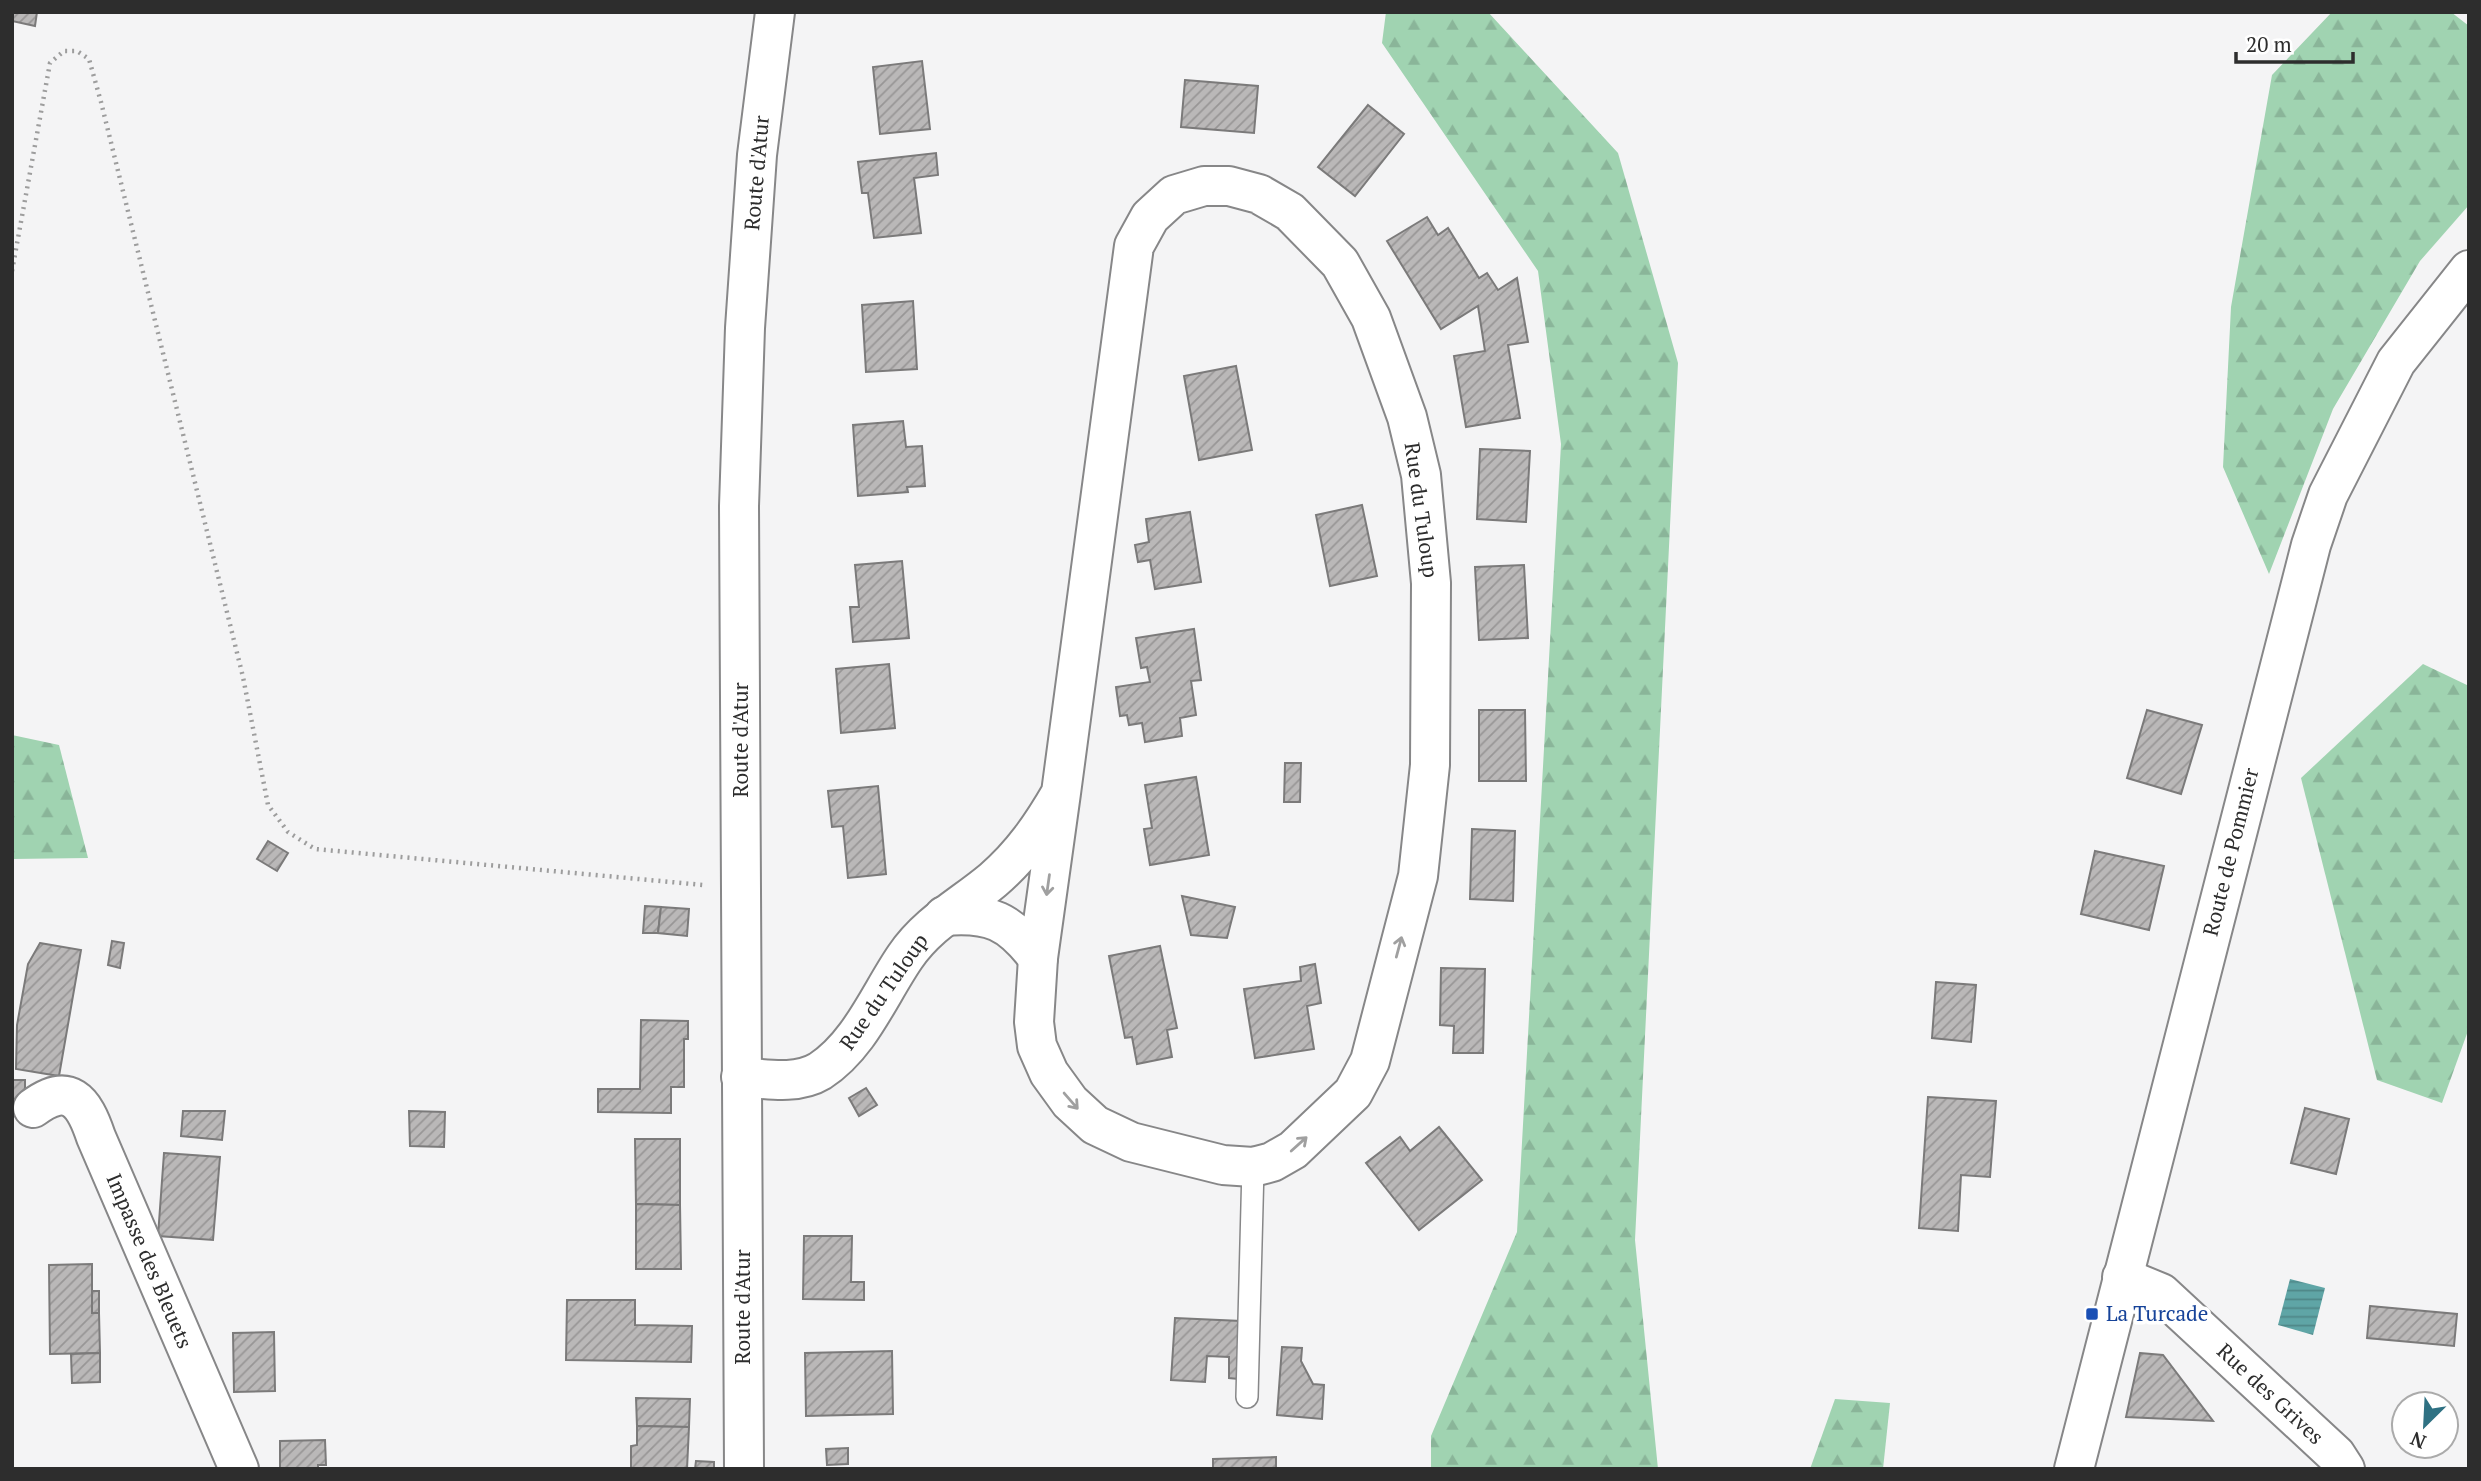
<svg xmlns="http://www.w3.org/2000/svg" width="2481" height="1481" font-family="'PT Serif',serif">
<style>
.forest{fill:url(#forest-firs)}
.water{fill:url(#water-rules)}
.building{fill:url(#building-hatch);stroke:#7b7a7a;stroke-width:2}
.lines{fill:none;stroke-linecap:round;stroke-linejoin:round}
.lane-casing{stroke:#878788;stroke-width:24}
.street-casing{stroke:#878788;stroke-width:42}
.secondary-casing{stroke:#878788;stroke-width:42}
.path{stroke:#9d9d9d;stroke-width:4.5;stroke-dasharray:2 5;stroke-linecap:butt}
.lane{stroke:#fff;stroke-width:21}
.street{stroke:#fff;stroke-width:38}
.secondary{stroke:#fff;stroke-width:38}
.oneway{stroke:#a0a0a0}
.transit-dot{fill:#1a4fb4;stroke:#fff;stroke-width:2.5}
.labels{text-anchor:middle;stroke-width:7;stroke-linejoin:round;paint-order:stroke}
.street-label{font-size:21px;fill:#2d2d2d;stroke:#fff}
.transit-label{font-size:21px;fill:#164399;stroke:#fff;text-anchor:start}
</style>
<defs>
<pattern id="forest-firs" width="22" height="20" patternUnits="userSpaceOnUse" patternTransform="scale(1.75)"><rect width="22" height="20" fill="#a0d3b1"/><path d="M5 1l3.5 6h-7zM16 11l3.5 6h-7z" fill="#8ab599"/></pattern>
<pattern id="water-rules" width="6" height="5" patternUnits="userSpaceOnUse" patternTransform="scale(1.75)"><rect width="6" height="5" fill="#5fa5a6"/><path d="M0 2.5h6" fill="none" stroke="#4f8788"/></pattern>
<pattern id="building-hatch" width="6" height="6" patternUnits="userSpaceOnUse" patternTransform="scale(1.75)"><rect width="6" height="6" fill="#bab8b8"/><path d="M-1 1l2-2M0 6l6-6M5 7l2-2" fill="none" stroke="#989696"/></pattern>
</defs>
<rect width="100%" height="100%" fill="#f4f4f5"/>
<g class="forest">
<path d="M1386,12H1488L1618,153L1678,363L1635,1240L1658,1469H1431V1436L1517,1232L1561,444L1538,271L1382,43Z"/>
<path d="M2332,12H2451L2469,26V205L2420,261L2333,409L2269,574L2223,467L2231,307L2272,75Z"/>
<path d="M2423,664L2469,686V1028L2442,1103L2377,1080L2301,778Z"/>
<path d="M12,735L59,745L88,858L12,859Z"/>
<path d="M1835,1399L1890,1403L1883,1469H1810Z"/>
</g>
<path class="water" d="M2290,1279L2325,1288L2313,1335L2278,1325Z"/>
<g class="building">
<path d="M12,12H37L35,26L12,21Z"/>
<path d="M922,61L930,129L880,134L873,67Z"/>
<path d="M1185,80L1258,86L1254,133L1181,127Z"/>
<path d="M1368,105L1404,134L1355,196L1318,167Z"/>
<path d="M936,153L938,175L914,178L921,233L874,238L868,193H862L858,162Z"/>
<path d="M1427,217L1438,235L1448,228L1479,278L1487,273L1498,290L1517,278L1528,342L1508,345L1520,418L1466,427L1454,356L1485,351L1478,306L1441,329L1387,241Z"/>
<path d="M913,301L917,369L866,372L862,305Z"/>
<path d="M1236,366L1252,450L1199,460L1184,376Z"/>
<path d="M903,421L906,447L922,446L925,486L907,487L908,492L858,496L853,425Z"/>
<path d="M1480,449L1530,451L1526,522L1477,519Z"/>
<path d="M1362,505L1377,576L1330,586L1316,515Z"/>
<path d="M1190,512L1201,582L1155,589L1150,560L1138,562L1135,545L1149,542L1146,519Z"/>
<path d="M902,561L909,638L853,642L850,607H859L855,565Z"/>
<path d="M1524,565L1528,638L1479,640L1475,567Z"/>
<path d="M1194,629L1201,680L1191,681L1196,715L1180,718L1182,736L1145,742L1142,723L1129,725L1127,715L1120,716L1116,687L1150,682L1147,667L1141,668L1136,638Z"/>
<path d="M889,664L895,728L841,733L836,669Z"/>
<path d="M1479,710H1525L1526,781H1479Z"/>
<path d="M2147,710L2202,725L2181,794L2127,778Z"/>
<path d="M1285,763H1301L1300,802H1284Z"/>
<path d="M1196,777L1209,855L1150,865L1144,829L1152,828L1145,785Z"/>
<path d="M878,786L886,874L848,878L843,826L832,827L828,791Z"/>
<path d="M1472,829L1515,831L1513,901L1470,899Z"/>
<path d="M268,841L288,853L277,871L257,859Z"/>
<path d="M2095,851L2164,866L2149,930L2081,914Z"/>
<path d="M1182,896L1235,907L1227,938L1191,935Z"/>
<path d="M645,906L661,907L658,933H643Z"/>
<path d="M661,907L689,909L687,936L658,933Z"/>
<path d="M112,941L124,943L120,968L108,965Z"/>
<path d="M40,943L81,950L59,1076L16,1069L17,1025L28,964Z"/>
<path d="M1160,946L1177,1028L1167,1030L1172,1057L1137,1064L1132,1037L1125,1038L1109,956Z"/>
<path d="M1315,964L1321,1003L1307,1006L1314,1049L1255,1058L1244,989L1301,981L1300,967Z"/>
<path d="M1441,968L1485,969L1483,1053H1453L1454,1026L1440,1025Z"/>
<path d="M1936,982L1976,985L1971,1042L1932,1038Z"/>
<path d="M641,1020L688,1021V1039H684V1087H671V1113L598,1112V1089H640Z"/>
<rect x="12" y="1080" width="13" height="19"/>
<path d="M866,1088L877,1105L859,1116L849,1098Z"/>
<path d="M1928,1097L1996,1101L1990,1177L1961,1175L1958,1231L1919,1228Z"/>
<path d="M2305,1108L2349,1119L2336,1174L2291,1163Z"/>
<path d="M183,1111H225L222,1140L181,1136Z"/>
<path d="M409,1111L445,1112L444,1147L410,1146Z"/>
<path d="M1439,1127L1482,1180L1419,1230L1366,1163L1400,1137L1410,1151Z"/>
<path d="M635,1139H680V1205L636,1204Z"/>
<path d="M164,1153L220,1157L213,1240L158,1236Z"/>
<path d="M636,1204L680,1205L681,1269H636Z"/>
<path d="M804,1236H852L851,1282H864V1300L803,1299Z"/>
<path d="M92,1264V1313H99L100,1353L50,1354L49,1265Z"/>
<rect x="92" y="1291" width="7" height="22"/>
<path d="M567,1300H635V1325L692,1326L691,1362L566,1360Z"/>
<path d="M2370,1306L2457,1314L2454,1346L2367,1338Z"/>
<path d="M1175,1318L1241,1321L1238,1379L1229,1378V1357L1207,1356L1205,1382L1171,1380Z"/>
<path d="M274,1332L275,1391L234,1392L233,1333Z"/>
<path d="M1282,1347L1302,1348L1301,1361L1313,1384L1324,1385L1322,1419L1277,1415Z"/>
<path d="M892,1351L893,1414L806,1416L805,1353Z"/>
<path d="M100,1353V1382L72,1383L71,1354Z"/>
<path d="M2140,1353L2163,1355L2213,1421L2126,1417Z"/>
<path d="M636,1398L690,1399L689,1427L637,1426Z"/>
<path d="M637,1426L689,1427L687,1469H631V1446L637,1445Z"/>
<path d="M325,1440L326,1465H318V1469H280V1441Z"/>
<path d="M848,1448V1464L827,1465L826,1449Z"/>
<path d="M1276,1457V1469H1213V1459Z"/>
<path d="M696,1461L714,1462V1469H695Z"/>
</g>
<g class="lines">
<defs>
<path id="lane" d="M1247,1397L1253,1167"/>
<g id="street">
<path d="M944,916C990,912 1010,921 1038,958"/>
<path d="M741,1077C766,1079 797,1085 820,1071C860,1045 879,995 905,957C928,923 962,906 993,880C1022,855 1042,826 1061,793L1134,246L1150,217L1174,195L1204,186H1229L1259,194L1290,212L1340,263L1371,318L1407,417L1421,475L1431,583L1430,765L1418,876L1370,1061L1353,1093L1293,1150L1272,1162L1253,1167L1223,1165L1131,1142L1095,1125L1070,1102L1049,1073L1037,1046L1034,1022L1038,958L1061,793"/>
<path d="M33,1108C69,1081 84,1101 96,1137L239,1469"/>
<path d="M2122,1277L2161,1293L2336,1455L2345,1469"/>
<path d="M2074,1469L2311,545L2328,495L2396,362L2469,270"/>
</g>
<path id="secondary" d="M744,1469L739,506L745,328L757,155L775,12"/>
</defs>
<use href="#lane" class="lane-casing"/>
<use href="#street" class="street-casing"/>
<use href="#secondary" class="secondary-casing"/>
<path class="path" d="M12,271L50,63L64,51H77L89,59L101,102L243,677L268,805L288,832L315,849L703,885"/>
<use href="#lane" class="lane"/>
<use href="#street" class="street"/>
<use href="#secondary" class="secondary"/>
</g>
<defs><path id="oneway-shaft" d="M-6 0H5M1.5-3L5.5 0L1.5 3" fill="none" stroke-width="1.6" stroke-linecap="round" stroke-linejoin="round" transform="scale(1.75)"/></defs>
<g class="oneway">
<use href="#oneway-shaft" transform="translate(1048 885) rotate(98)"/>
<use href="#oneway-shaft" transform="translate(1399 947) rotate(-75)"/>
<use href="#oneway-shaft" transform="translate(1071 1101) rotate(49)"/>
<use href="#oneway-shaft" transform="translate(1299 1144) rotate(-42)"/>
</g>
<rect class="transit-dot" x="2085" y="1307" width="14" height="14" rx="3.5"/>
<g class="labels">
<g class="street-label">
<text transform="translate(757 173) rotate(-85)" y="7">Route d'Atur</text>
<text transform="translate(1421 510) rotate(82)" y="7">Rue du Tuloup</text>
<text transform="translate(741 740) rotate(-90)" y="7">Route d'Atur</text>
<text transform="translate(2231 852) rotate(-76)" y="7">Route de Pommier</text>
<text transform="translate(884 992) rotate(-55)" y="7">Rue du Tuloup</text>
<text transform="translate(149 1261) rotate(67)" y="7">Impasse des Bleuets</text>
<text transform="translate(743 1307) rotate(-90)" y="7">Route d'Atur</text>
<text transform="translate(2270 1394) rotate(43)" y="7">Rue des Grives</text>
</g>
<g class="transit-label">
<text x="2106" y="1321">La Turcade</text>
</g>
</g>
<rect width="2481" height="1481" fill="none" stroke="#2d2d2d" stroke-width="28"/>
<g transform="translate(2425 1425) rotate(204)"><circle r="33" fill="#ffffff" stroke="#ababab" stroke-width="2"/>
<path d="M0-5L12 26L0 18L-12 26Z" fill="#2f7183"/>
<text y="-10" font-size="19" font-weight="bold" text-anchor="middle" fill="#2d2d2d">N</text>
</g>
<path d="M2236 52v10h117v-10" fill="none" stroke="#2d2d2d" stroke-width="3.5"/>
<text x="2246" y="52" font-size="21" fill="#2d2d2d" stroke="#ffffff" stroke-width="5" paint-order="stroke">20 m</text>
</svg>
